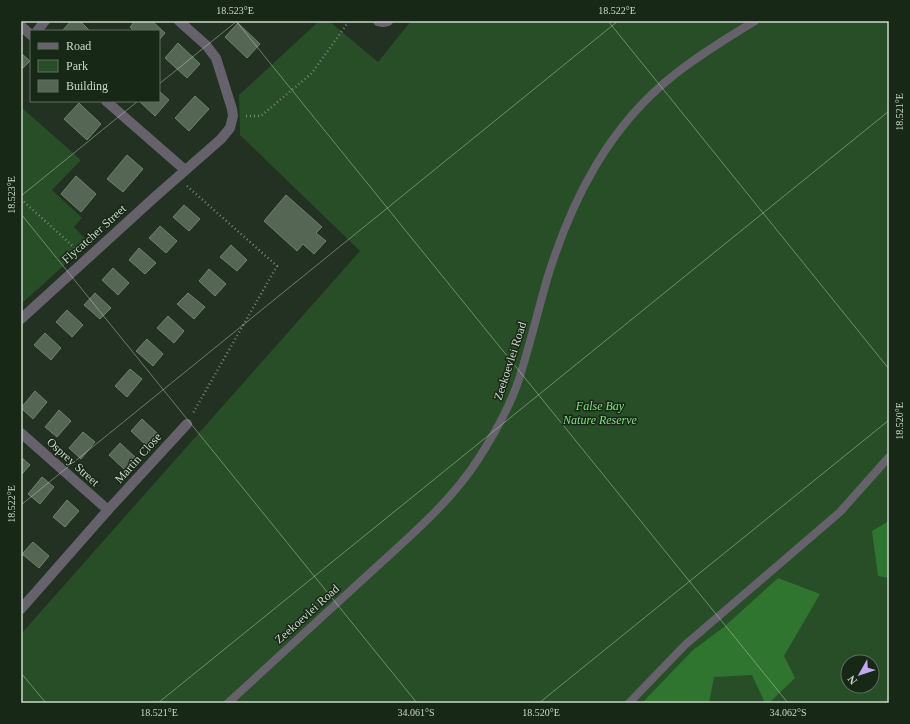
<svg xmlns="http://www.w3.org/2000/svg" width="910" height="724" font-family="Georgia,serif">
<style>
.green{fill:#274e26;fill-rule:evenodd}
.forest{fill:#2f752f}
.building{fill:#556754;stroke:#70826f}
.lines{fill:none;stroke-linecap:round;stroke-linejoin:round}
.path{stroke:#778376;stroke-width:2.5;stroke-dasharray:1 3;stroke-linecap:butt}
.lane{stroke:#65626c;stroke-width:8}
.street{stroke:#65626c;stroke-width:10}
.ticks{fill:none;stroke:#cdd7cc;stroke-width:1;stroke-opacity:0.45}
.labels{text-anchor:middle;stroke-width:3;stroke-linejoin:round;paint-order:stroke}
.street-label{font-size:12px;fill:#cdd7cc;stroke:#182817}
.park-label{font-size:12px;font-style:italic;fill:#84e081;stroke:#182817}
.neatline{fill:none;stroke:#cdd7cc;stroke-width:1.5}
.ticks-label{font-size:10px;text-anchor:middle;fill:#cdd7cc}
</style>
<rect width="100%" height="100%" fill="#223121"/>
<g class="green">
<path d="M319,21H329L378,62L411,21H889V703H21V634L360,251L240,135L239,95ZM848,662H872V686H848Z"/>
<path d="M21,107L81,160L52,190L82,218L74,227L89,243L21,304Z"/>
</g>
<g class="forest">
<path d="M889,521V578L878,576L872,531Z"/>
<path d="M778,578L820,594L784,656L795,678L769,703H765L752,675L714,677L709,703H642L693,650L724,627Z"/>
</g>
<g class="building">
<path d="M71,21H80L90,31H62Z"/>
<path d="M135,21H152L165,33L159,40V31H134L130,27Z"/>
<path d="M238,23L260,44L247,58L225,37Z"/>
<path d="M178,43L200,64L187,78L165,58Z"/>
<path d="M21,53L30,61L21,70Z"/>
<path d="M159,91L169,100L155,116L139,101H159Z"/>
<path d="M195,96L209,109L189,131L175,118Z"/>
<path d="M79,103L101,124L87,140L64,119Z"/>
<path d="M127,155L143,169L123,192L107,179Z"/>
<path d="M76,176L96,194L81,212L61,194Z"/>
<path d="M286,195L322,227L316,233L326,241L314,254L303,244L297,251L264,221Z"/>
<path d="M184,205L200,219L189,231L173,217Z"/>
<path d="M160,226L177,241L166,253L149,238Z"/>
<path d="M231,245L247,260L237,271L220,257Z"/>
<path d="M139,248L156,263L145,274L129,260Z"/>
<path d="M113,268L129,283L118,295L102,280Z"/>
<path d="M209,269L226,284L215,296L199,281Z"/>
<path d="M95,293L111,308L100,319L84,305Z"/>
<path d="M188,293L205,307L194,319L177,304Z"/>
<path d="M67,310L83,325L72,337L56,322Z"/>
<path d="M168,316L184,331L174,343L157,328Z"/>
<path d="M45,333L61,348L51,360L34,345Z"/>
<path d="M147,339L163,354L153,366L136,351Z"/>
<path d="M130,369L142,379L127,397L115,386Z"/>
<path d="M35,391L47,402L33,419L21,408Z"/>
<path d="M59,410L71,421L57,437L45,427Z"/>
<path d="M142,419L158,434L147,446L131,431Z"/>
<path d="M83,432L95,442L81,459L69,448Z"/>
<path d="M120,443L136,458L125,470L109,455Z"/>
<path d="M21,457L30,465L21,475Z"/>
<path d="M42,477L54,487L40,504L28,494Z"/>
<path d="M67,500L79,511L65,527L53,517Z"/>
<path d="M33,542L49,556L39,568L22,554Z"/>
</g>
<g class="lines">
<g class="path">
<path d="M246,116H261L312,73L349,21"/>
<path d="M187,186L277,266L193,413"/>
<path d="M21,199L77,250"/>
</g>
<g class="lane">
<path d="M228,703C276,659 324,615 372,571C410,536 451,502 479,458C495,433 510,407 519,379C530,345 538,310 548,276C572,199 609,126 674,75C699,55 727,38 755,21"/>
<path d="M629,703L685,645L840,512L889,457"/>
</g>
<g class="street">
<path d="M378,21L383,22L388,21"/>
<path d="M21,26L31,35"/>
<path d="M37,31L45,21"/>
<path d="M106,101L185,170"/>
<path d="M21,319L156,196L221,139L230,128L233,116L232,109L216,58L206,45L179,21"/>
<path d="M21,433L108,510"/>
<path d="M21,609L108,510L187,424"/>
</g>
</g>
<path class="ticks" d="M236,21L788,703M608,21L889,369M159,84L237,21M21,196L138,101M21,214L417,703M21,505L618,21M21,673L46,703M158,703L889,111M539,703L889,420"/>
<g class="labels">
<g class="street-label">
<text transform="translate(94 234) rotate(-42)" y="4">Flycatcher Street</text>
<text transform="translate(510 361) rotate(-72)" y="4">Zeekoevlei Road</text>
<text transform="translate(138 458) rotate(-48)" y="4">Martin Close</text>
<text transform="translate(73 462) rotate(42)" y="4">Osprey Street</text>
<text transform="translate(307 614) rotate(-42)" y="4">Zeekoevlei Road</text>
</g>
<g class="park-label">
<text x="600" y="410">False Bay<tspan x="600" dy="14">Nature Reserve</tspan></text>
</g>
</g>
<rect width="910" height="724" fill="none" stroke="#182817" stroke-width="44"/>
<rect x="30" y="30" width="130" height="72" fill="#182817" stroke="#606e5f"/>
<rect x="38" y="43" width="20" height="6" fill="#65626c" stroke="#606e5f"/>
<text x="66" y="50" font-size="12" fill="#cdd7cc">Road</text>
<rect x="38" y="60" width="20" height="12" fill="#274e26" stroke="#606e5f"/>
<text x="66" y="70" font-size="12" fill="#cdd7cc">Park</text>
<rect x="38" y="80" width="20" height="12" fill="#556754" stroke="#606e5f"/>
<text x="66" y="90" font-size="12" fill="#cdd7cc">Building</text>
<g transform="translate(860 674) rotate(231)"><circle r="19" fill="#182817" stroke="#606e5f"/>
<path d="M0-3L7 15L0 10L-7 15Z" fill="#c2a8f2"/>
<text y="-6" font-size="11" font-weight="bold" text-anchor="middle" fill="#cdd7cc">N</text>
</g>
<rect x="22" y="22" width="866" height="680" class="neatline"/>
<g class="ticks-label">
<text x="235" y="14">18.523°E</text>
<text x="617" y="14">18.522°E</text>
<text transform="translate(899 112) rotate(-90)" y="4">18.521°E</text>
<text transform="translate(11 195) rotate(-90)" y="4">18.523°E</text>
<text transform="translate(899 421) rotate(-90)" y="4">18.520°E</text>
<text transform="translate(11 504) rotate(-90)" y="4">18.522°E</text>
<text x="159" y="716">18.521°E</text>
<text x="416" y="716">34.061°S</text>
<text x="541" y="716">18.520°E</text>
<text x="788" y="716">34.062°S</text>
</g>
</svg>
